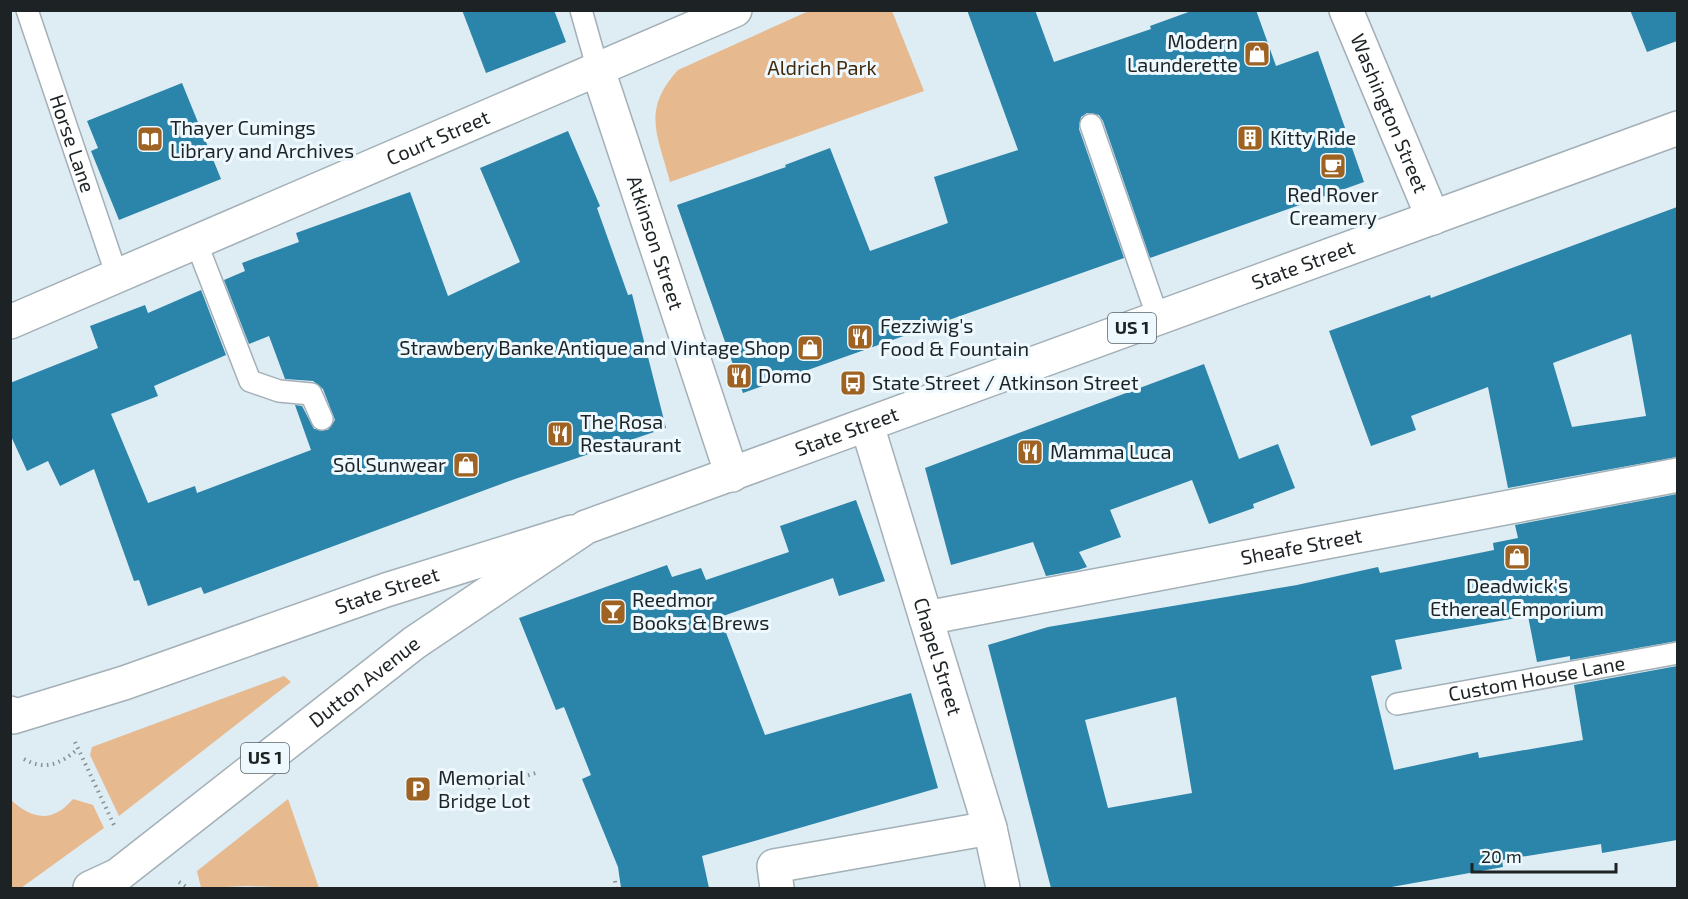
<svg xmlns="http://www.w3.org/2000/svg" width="1688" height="899" font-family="'Exo 2',sans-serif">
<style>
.green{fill:#e7b98f}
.building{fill:#2b84a9;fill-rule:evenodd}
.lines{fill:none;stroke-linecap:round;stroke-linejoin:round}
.lane-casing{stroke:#a3b0b7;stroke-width:24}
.street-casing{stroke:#a3b0b7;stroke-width:36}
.secondary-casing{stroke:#a3b0b7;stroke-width:36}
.primary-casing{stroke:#a3b0b7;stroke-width:36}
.path{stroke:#869195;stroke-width:4;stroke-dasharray:1.5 4.5;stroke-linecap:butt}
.lane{stroke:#fff;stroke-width:21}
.street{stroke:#fff;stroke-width:33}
.secondary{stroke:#fff;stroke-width:33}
.primary{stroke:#fff;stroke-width:33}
.labels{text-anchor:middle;stroke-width:6;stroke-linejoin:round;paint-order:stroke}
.shield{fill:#edf9ff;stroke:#5b6366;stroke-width:1.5}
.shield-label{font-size:18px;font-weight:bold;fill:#1d2325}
.poi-label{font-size:20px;fill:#1d2325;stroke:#edf9ff;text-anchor:start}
.park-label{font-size:20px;fill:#452808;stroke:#edf9ff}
.street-label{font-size:20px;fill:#1d2325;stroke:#edf9ff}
</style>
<rect width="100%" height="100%" fill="#deecf3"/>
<g class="green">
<path d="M811,10L892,11L924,91L670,182C658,135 641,111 678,70Z"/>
<path d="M284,676L291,682L119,816L90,755L92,747Z"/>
<path d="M10,799C32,820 53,823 73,799L93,805L104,828L21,888H11Z"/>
<path d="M288,799L319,888L247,886L201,888L197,871Z"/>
</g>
<g class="building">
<path d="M462,10H554L566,42L486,73Z"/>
<path d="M967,10H1035L1054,62L1151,29L1150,26L1194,10H1256L1276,66L1318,51L1364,182L1150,258L1103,121L1099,115L1087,113L1081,117L1079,129L1124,258L743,393L677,205L786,167L785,165L830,148L870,251L948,223L934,177L1018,150Z"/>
<path d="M1630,10H1677V41L1647,52Z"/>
<path d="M182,83L221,179L119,220L91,151L98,148L87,121Z"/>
<path d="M568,131L600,206L597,208L628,295L632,294L666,428L515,479L204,594L201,587L148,606L139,580L134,581L94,469L60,486L48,461L27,471L10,434V383L98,348L90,326L145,305L148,313L201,290L226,355L154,386L158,396L111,414L148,503L195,486L197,493L311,450L295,405L302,406L314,429L328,430L335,420L323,389L313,381L285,379L269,336L249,344L224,280L245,271L242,263L299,242L296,233L410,192L448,296L520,262L480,168Z"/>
<path d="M1677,207V457L1508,488L1488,387L1411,416L1416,430L1371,446L1329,331L1430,295L1431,298ZM1631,334L1646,416L1572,427L1553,363Z"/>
<path d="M1204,364L1239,459L1278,444L1295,488L1253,504L1254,508L1209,524L1192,480L1110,510L1121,537L1079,552L1087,567L1078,570L1046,576L1033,542L951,565L925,468Z"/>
<path d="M1677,494V641L1570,660V656L1537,662L1528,616L1395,640L1402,669L1371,676L1394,770L1478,752L1479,758L1583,740L1574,685L1677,666V840L1602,853L1601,844L1502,860L1503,867L1386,888H1051L988,645L1048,627L1297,585L1378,567L1380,573L1494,550L1493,543L1518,538L1515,525ZM1176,697L1192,793L1108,808L1085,720Z"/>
<path d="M856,500L885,581L839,596L833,578L720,617L765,735L911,693L938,788L702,856L709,888H621L618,867L582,779L591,775L564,707L556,710L519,618L667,565L672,577L701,568L706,580L789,552L780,526Z"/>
</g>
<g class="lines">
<defs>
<g id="lane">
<path id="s1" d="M27,10L117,276"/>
<path d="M581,10L598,70"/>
<path d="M1091,125L1158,318"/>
<path d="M196,242L250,381L279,391L311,394L322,419"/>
<path id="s2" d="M1397,704L1678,653"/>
</g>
<g id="street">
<path id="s3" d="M1346,10L1433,218"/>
<path id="s4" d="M598,70L732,475"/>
<path id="s5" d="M10,322L735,10"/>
<path id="s6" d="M867,425L990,828L1003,888"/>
<path id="s7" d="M926,618L1678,475"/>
<path d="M777,888L774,866L990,828"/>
</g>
<g id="secondary">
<path id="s8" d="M10,713L13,717L124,683L386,590L572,532"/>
</g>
<g id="primary">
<path id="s9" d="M90,888L118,875L414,643L586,527L1678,128"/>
</g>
</defs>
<use href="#lane" class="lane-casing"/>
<use href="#street" class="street-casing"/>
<use href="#secondary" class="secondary-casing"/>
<use href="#primary" class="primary-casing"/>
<g class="path">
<path d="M75,742L114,825"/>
<path d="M24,759C45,771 60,764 78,749"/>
<path d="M488,788L539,772"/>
<path d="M615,881L616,888"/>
<path d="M179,882L188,888"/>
</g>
<use href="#lane" class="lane"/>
<use href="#street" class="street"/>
<use href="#secondary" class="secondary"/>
<use href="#primary" class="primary"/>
</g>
<defs>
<symbol id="shop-square" viewBox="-11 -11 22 22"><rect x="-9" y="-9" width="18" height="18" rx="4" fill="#9e6223" stroke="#edf9ff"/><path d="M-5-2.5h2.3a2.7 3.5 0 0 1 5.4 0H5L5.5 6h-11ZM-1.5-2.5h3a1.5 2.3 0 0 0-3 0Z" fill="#fff"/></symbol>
<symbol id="building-square" viewBox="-11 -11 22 22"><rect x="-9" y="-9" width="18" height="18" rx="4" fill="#9e6223" stroke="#edf9ff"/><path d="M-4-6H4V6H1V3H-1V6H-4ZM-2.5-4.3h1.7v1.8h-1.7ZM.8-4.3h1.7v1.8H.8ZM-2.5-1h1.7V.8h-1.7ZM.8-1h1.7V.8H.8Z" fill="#fff"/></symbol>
<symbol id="library-square" viewBox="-11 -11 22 22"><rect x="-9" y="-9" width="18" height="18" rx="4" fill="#9e6223" stroke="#edf9ff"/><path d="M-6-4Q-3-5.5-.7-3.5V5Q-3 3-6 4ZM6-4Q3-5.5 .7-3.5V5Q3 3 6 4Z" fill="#fff"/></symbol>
<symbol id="cafe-square" viewBox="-11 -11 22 22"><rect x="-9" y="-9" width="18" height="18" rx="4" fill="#9e6223" stroke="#edf9ff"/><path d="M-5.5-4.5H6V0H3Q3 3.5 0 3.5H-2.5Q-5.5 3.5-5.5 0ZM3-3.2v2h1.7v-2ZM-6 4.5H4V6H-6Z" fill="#fff"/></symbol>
<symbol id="restaurant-square" viewBox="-11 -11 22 22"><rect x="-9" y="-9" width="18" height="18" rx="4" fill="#9e6223" stroke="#edf9ff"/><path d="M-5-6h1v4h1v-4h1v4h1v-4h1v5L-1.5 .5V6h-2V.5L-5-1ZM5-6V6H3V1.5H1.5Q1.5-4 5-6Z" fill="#fff"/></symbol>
<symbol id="bus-square" viewBox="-11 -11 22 22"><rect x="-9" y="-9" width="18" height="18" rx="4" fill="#9e6223" stroke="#edf9ff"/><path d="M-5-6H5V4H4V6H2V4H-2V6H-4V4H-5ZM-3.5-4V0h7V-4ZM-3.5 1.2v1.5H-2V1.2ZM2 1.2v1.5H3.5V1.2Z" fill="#fff"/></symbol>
<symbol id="bar-square" viewBox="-11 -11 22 22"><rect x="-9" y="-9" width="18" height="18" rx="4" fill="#9e6223" stroke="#edf9ff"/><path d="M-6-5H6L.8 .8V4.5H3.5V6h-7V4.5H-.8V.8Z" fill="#fff"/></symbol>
<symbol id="parking-square" viewBox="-11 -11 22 22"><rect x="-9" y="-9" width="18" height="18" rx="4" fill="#9e6223" stroke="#edf9ff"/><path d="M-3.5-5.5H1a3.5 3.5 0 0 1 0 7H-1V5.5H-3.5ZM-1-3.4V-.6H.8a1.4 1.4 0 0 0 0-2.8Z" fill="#fff"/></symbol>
</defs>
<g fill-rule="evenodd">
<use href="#shop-square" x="1242" y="39" width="30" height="30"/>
<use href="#building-square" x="1235" y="123" width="30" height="30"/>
<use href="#library-square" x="135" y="124" width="30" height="30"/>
<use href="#cafe-square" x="1318" y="151" width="30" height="30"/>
<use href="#restaurant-square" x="845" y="322" width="30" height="30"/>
<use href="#shop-square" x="795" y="333" width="30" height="30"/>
<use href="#restaurant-square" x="724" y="361" width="30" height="30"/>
<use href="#bus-square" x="838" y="368" width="30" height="30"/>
<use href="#restaurant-square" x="545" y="419" width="30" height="30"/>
<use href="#restaurant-square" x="1015" y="437" width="30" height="30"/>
<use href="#shop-square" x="451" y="450" width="30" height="30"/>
<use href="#shop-square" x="1502" y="542" width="30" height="30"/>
<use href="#bar-square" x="598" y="597" width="30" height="30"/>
<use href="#parking-square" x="403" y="774" width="30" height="30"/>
</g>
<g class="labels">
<g class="shield">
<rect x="1108" y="313" width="48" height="30" rx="4.5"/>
<rect x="241" y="743" width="48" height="30" rx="4.5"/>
</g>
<g class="shield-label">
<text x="1132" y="334">US 1</text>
<text x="265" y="764">US 1</text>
</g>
<g class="poi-label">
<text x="1238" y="49" text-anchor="end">Modern<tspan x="1238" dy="23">Launderette</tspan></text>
<text x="170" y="135">Thayer Cumings<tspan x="170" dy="23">Library and Archives</tspan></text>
<text x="1270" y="145">Kitty Ride</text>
<text x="1333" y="202" text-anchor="middle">Red Rover<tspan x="1333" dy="23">Creamery</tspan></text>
<text x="880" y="333">Fezziwig's<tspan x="880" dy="23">Food &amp; Fountain</tspan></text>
<text x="790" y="355" text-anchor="end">Strawbery Banke Antique and Vintage Shop</text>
<text x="758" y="383">Domo</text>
<text x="872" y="390">State Street / Atkinson Street</text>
<text x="580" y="429">The Rosa<tspan x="580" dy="23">Restaurant</tspan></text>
<text x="1050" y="459">Mamma Luca</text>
<text x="446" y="472" text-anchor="end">Sōl Sunwear</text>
<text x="1517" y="593" text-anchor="middle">Deadwick's<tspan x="1517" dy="23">Ethereal Emporium</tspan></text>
<text x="632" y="607">Reedmor<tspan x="632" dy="23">Books &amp; Brews</tspan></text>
<text x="438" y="785">Memorial<tspan x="438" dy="23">Bridge Lot</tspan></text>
</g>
<g class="park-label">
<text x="822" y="75">Aldrich Park</text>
</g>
<g class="street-label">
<text dy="7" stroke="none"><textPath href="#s3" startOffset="112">Washington Street</textPath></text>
<text dy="7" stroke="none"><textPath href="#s5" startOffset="466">Court Street</textPath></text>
<text dy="7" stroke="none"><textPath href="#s1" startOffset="141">Horse Lane</textPath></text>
<text dy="7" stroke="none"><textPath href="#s4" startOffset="182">Atkinson Street</textPath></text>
<text dy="7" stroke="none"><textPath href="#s9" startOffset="1378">State Street</textPath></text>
<text dy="7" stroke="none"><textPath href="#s9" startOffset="892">State Street</textPath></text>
<text dy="7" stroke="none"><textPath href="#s7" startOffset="382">Sheafe Street</textPath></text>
<text dy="7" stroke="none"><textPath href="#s8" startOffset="400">State Street</textPath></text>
<text dy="7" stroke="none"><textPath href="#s6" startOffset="242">Chapel Street</textPath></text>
<text dy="7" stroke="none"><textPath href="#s2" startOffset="142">Custom House Lane</textPath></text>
<text dy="7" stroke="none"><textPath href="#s9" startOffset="344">Dutton Avenue</textPath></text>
</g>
</g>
<rect width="1688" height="899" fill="none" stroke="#1d2325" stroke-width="24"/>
<path d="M1472 863v9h144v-9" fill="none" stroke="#1d2325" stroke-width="3"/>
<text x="1481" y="863" font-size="18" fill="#1d2325" stroke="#edf9ff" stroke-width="4.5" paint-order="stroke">20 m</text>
</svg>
